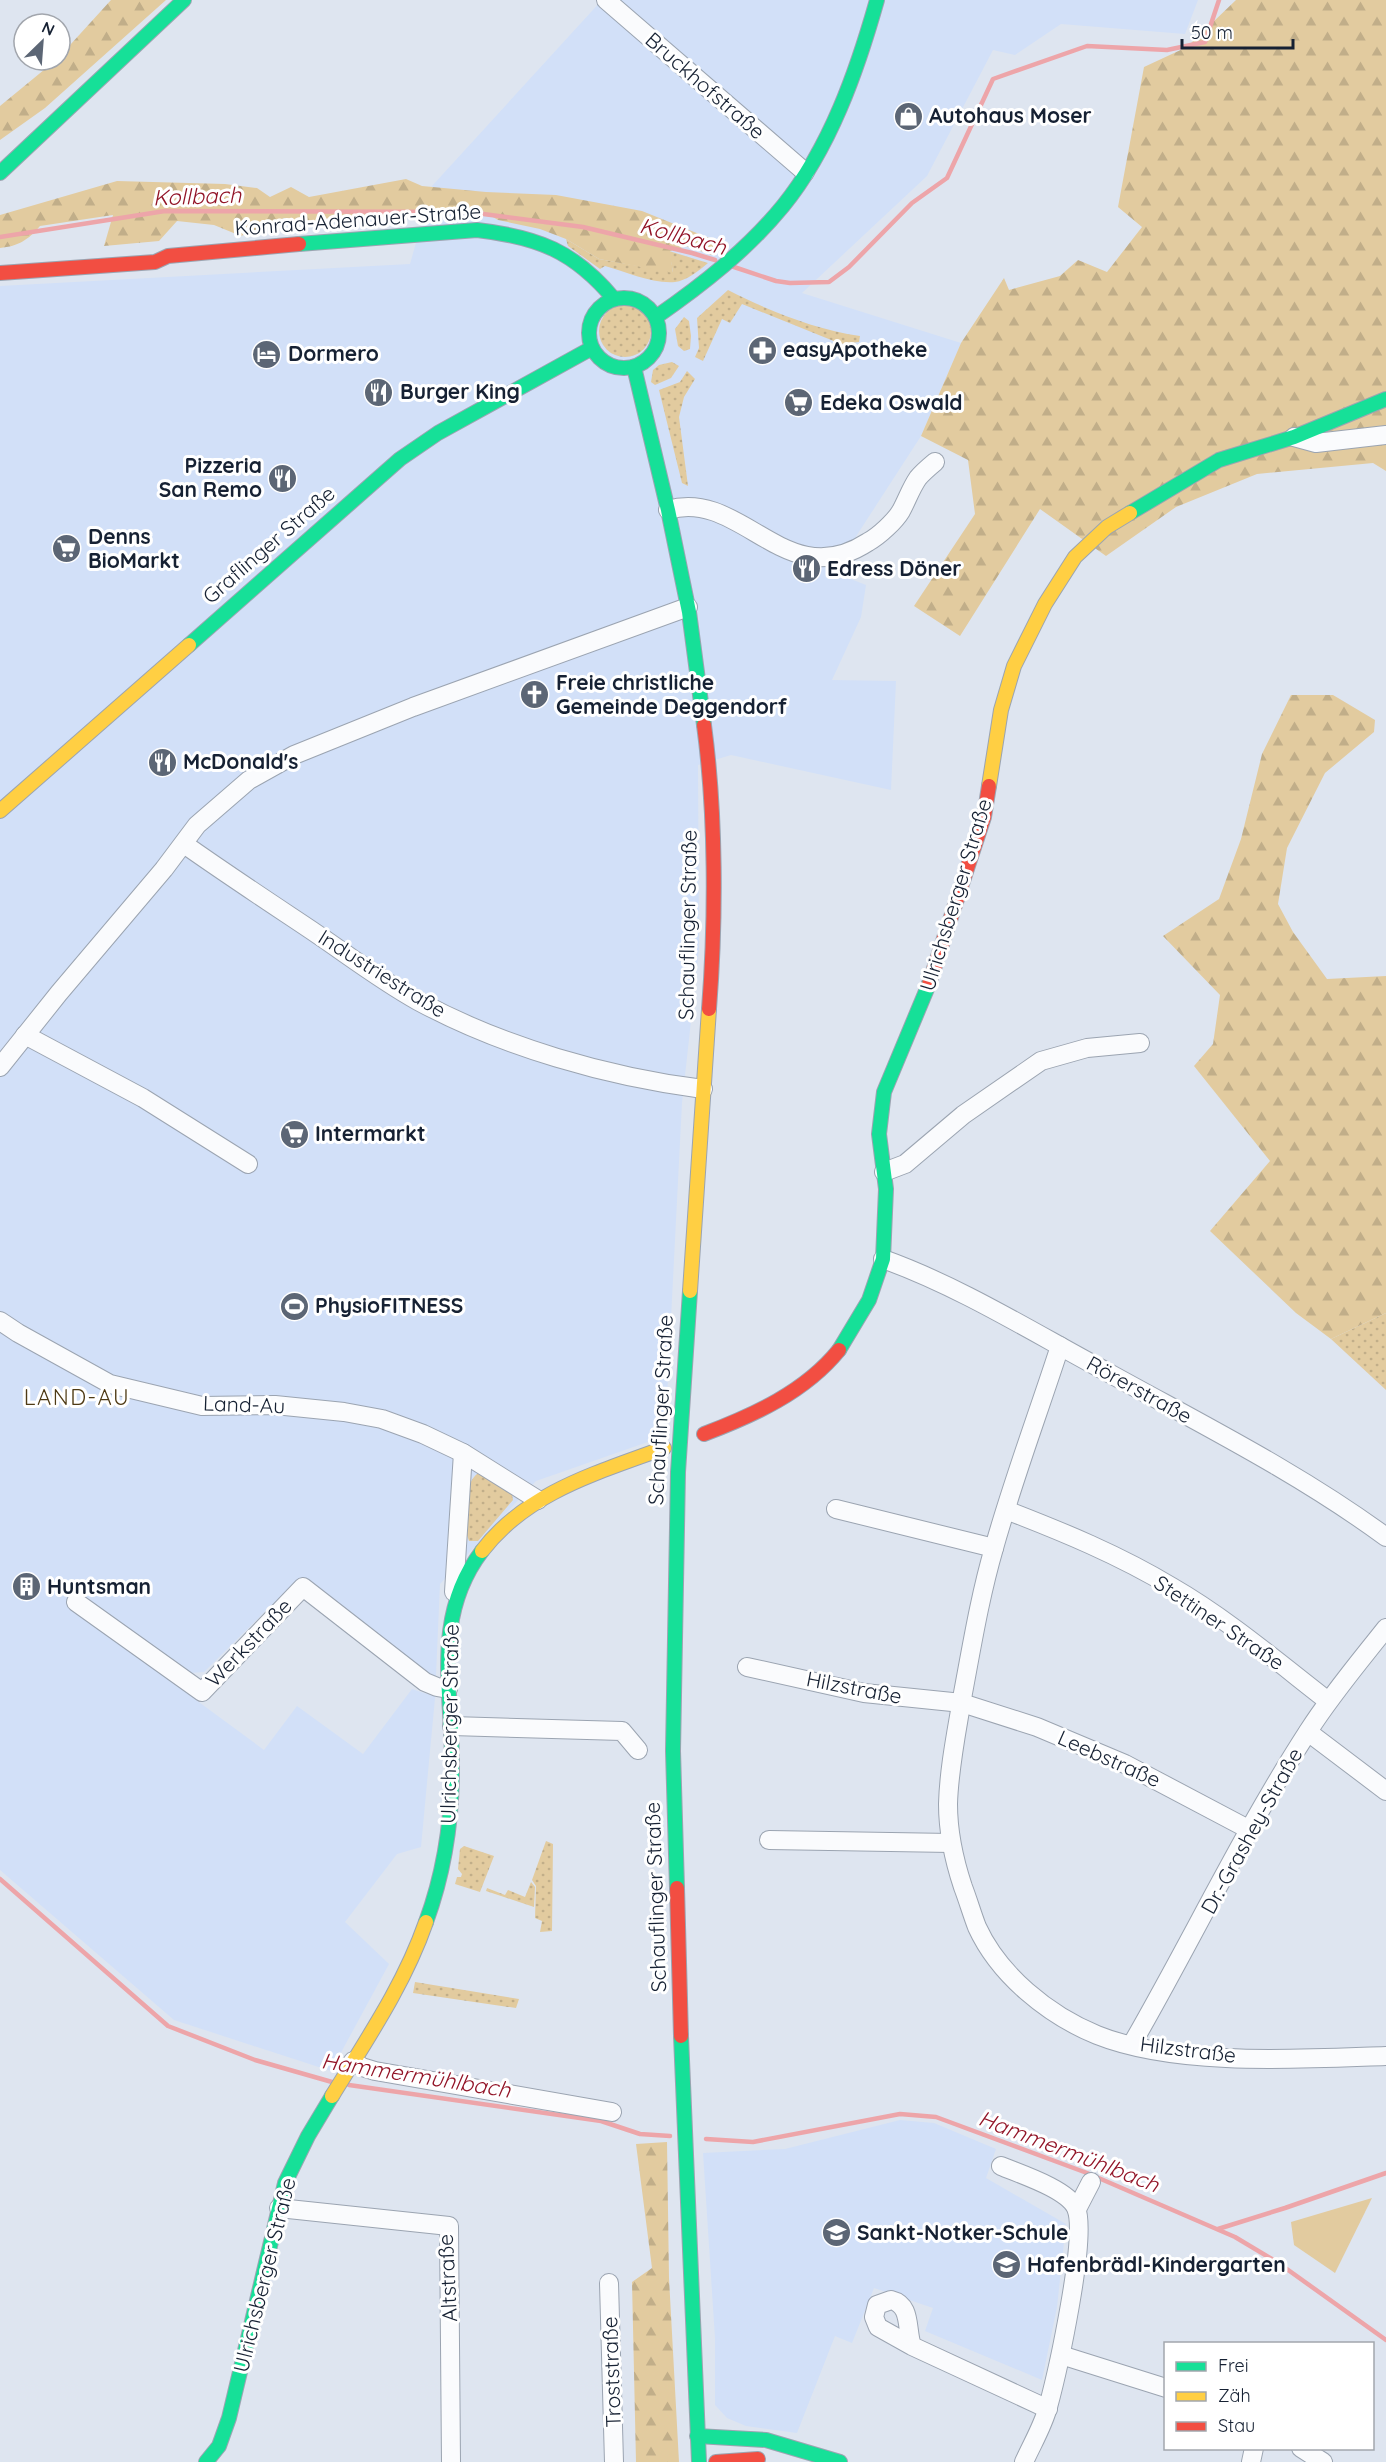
<svg xmlns="http://www.w3.org/2000/svg" width="1386" height="2462" font-family="Quicksand,sans-serif">
<style>
.built{fill:#d2e0f8;fill-rule:evenodd}
.grass{fill:url(#grass-dots)}
.forest{fill:url(#forest-firs)}
.park{fill:#e2cb9f}
.lines{fill:none;stroke-linecap:round;stroke-linejoin:round}
.stream{stroke:#eda5a9;stroke-width:4.5}
.street-casing{stroke:#9ba4b1;stroke-width:20}
.fast-casing{stroke:#9ba4b1;stroke-width:16}
.slow-casing{stroke:#9ba4b1;stroke-width:16}
.jam-casing{stroke:#9ba4b1;stroke-width:16}
.street{stroke:#fafbfd;stroke-width:18}
.fast{stroke:#16e098;stroke-width:14}
.slow{stroke:#ffcf43;stroke-width:14}
.jam{stroke:#f24e42;stroke-width:14}
.labels{text-anchor:middle;stroke-width:6;stroke-linejoin:round;paint-order:stroke}
.street-label{font-size:21px;fill:#162133;stroke:#fff}
.poi-label{font-size:21px;font-weight:bold;fill:#162133;stroke:#fff;text-anchor:start}
.water-label{font-size:22px;font-style:italic;fill:#921427;stroke:#fff}
.neighbourhood-label{font-size:22px;letter-spacing:1.5px;fill:#4e3a15;stroke:#fff}
</style>
<defs>
<pattern id="grass-dots" width="8" height="8" patternUnits="userSpaceOnUse" patternTransform="scale(1.5)"><rect width="8" height="8" fill="#e2cb9f"/><path d="M2 2h.1M6 6h.1" fill="none" stroke="#c1ae89" stroke-width="1.8" stroke-linecap="round"/></pattern>
<pattern id="forest-firs" width="22" height="20" patternUnits="userSpaceOnUse" patternTransform="scale(1.5)"><rect width="22" height="20" fill="#e2cb9f"/><path d="M5 1l3.5 6h-7zM16 11l3.5 6h-7z" fill="#c1ae89"/></pattern>
</defs>
<rect width="100%" height="100%" fill="#dee5f0"/>
<g class="built">
<path d="M602,0H1198L1185,34L1061,24L1015,55L993,50L927,176L802,293L961,343L921,436L833,572L866,585L861,617L832,680L896,681L891,790L731,755L698,765L699,948L682,1103L665,1436L536,1481L440,1584L435,1698L421,1847L397,1854L345,1922L389,1964L331,2071L174,2020L0,1870V286L410,264L432,186ZM298,1579L433,1696L412,1689L363,1754L297,1706L264,1750L162,1675L204,1672Z"/>
<path d="M900,2120L934,2123L996,2149L986,2178L1066,2224L1057,2307L1042,2380L925,2331L933,2308L874,2288L852,2343L835,2336L797,2433L746,2426L727,2418L715,2405V2338L703,2153L785,2149Z"/>
</g>
<g class="grass">
<path d="M566,239L599,259L673,272L669,251L708,263C700,270 686,281 675,282C653,284 626,272 605,266L600,269L568,246Z"/>
<path d="M728,290C769,311 814,329 860,336L859,342L841,344L742,304L730,323L722,319L703,361L695,357L699,348L697,318Z"/>
<circle cx="625" cy="331" r="26"/>
<path d="M684,317L689,321L691,336L690,349L684,351L678,346L675,329Z"/>
<path d="M672,362L679,366L671,378L655,385L651,382L653,370L659,365Z"/>
<path d="M687,371L695,379L684,397L679,417L688,486L682,483L659,390L680,382Z"/>
<path d="M1386,1313V1390L1331,1339Z"/>
<path d="M482,1471L511,1490L513,1500L478,1541H469L467,1535C467,1516 461,1480 482,1471Z"/>
<path d="M546,1841L553,1844L552,1931L540,1932L542,1921L535,1918L536,1886L532,1880Z"/>
<path d="M464,1846L494,1856L480,1892L455,1884L457,1877H461L462,1874L458,1869L460,1849Z"/>
<path d="M531,1882L535,1887L534,1907L486,1891L487,1888L505,1895L508,1890L525,1897Z"/>
<path d="M415,1982L519,1999L516,2008L413,1993Z"/>
</g>
<g class="forest">
<path d="M111,0H166L45,108L0,140V106L56,60H60V56Z"/>
<path d="M1236,0H1386V471L1373,463L1257,474L1176,507L1106,556L1040,509L960,636L914,606L975,514L968,460L921,436L961,343L1004,278L1009,290L1060,276L1078,260L1107,272L1142,227L1118,207L1144,67L1187,47Z"/>
<path d="M406,179L422,186L486,192L556,195L642,211L714,240L712,255L686,246L670,251L673,273L599,259L566,239L540,229L498,220L479,209L445,208L387,217L329,218L307,225L284,218L241,236L214,225L177,221L159,241L104,246L113,215L40,226C28,240 19,246 0,248V215L117,181L225,184L257,188L270,197L291,187L309,197Z"/>
<path d="M1291,695H1333L1375,720L1374,732L1325,773L1287,848L1278,904L1293,932L1327,979L1386,976V1313L1331,1339L1296,1313L1210,1231L1270,1161L1194,1066L1213,1044L1220,995L1163,936L1219,899L1241,839L1262,754Z"/>
<path d="M667,2142L669,2278L679,2462H636L632,2282L652,2268L636,2144Z"/>
</g>
<path class="park" d="M1372,2198L1335,2273L1294,2245L1291,2222Z"/>
<g class="lines">
<g class="stream">
<path d="M0,237L165,211L468,212L583,227L692,253L715,260"/>
<path d="M734,267L776,281L790,283L829,282L849,267L912,203L947,178L993,79L1087,46L1167,50L1205,42L1219,0"/>
<path d="M0,1879L168,2026L255,2060L332,2082"/>
<path d="M349,2085L601,2121L640,2134L670,2136"/>
<path d="M706,2139L753,2142L900,2114L936,2117L1087,2173L1235,2237L1277,2262L1386,2340"/>
<path d="M1218,2229L1285,2208L1386,2173"/>
</g>
<defs>
<g id="street">
<path d="M606,0L805,172"/>
<path d="M1294,437L1316,443L1386,435"/>
<path d="M668,510C742,488 785,596 868,542C879,536 895,521 901,511C907,500 911,488 918,478C923,472 929,467 935,462"/>
<path d="M184,844C225,873 266,900 308,928C344,952 380,980 418,1001C503,1047 608,1077 703,1089"/>
<path d="M25,1035L143,1098L248,1164"/>
<path d="M0,1067L59,993L164,869L197,825L249,780L294,755L413,707L688,607"/>
<path d="M884,1172L905,1164L963,1115L1041,1061L1087,1048L1140,1043"/>
<path d="M883,1259C961,1287 1034,1333 1107,1372C1201,1424 1299,1473 1386,1537"/>
<path d="M0,1321L18,1333L110,1384L202,1406L275,1405L344,1412L382,1419L423,1434L463,1453L538,1500"/>
<path d="M1060,1346C1038,1414 1013,1480 994,1548C980,1596 972,1645 963,1693C957,1730 949,1767 948,1804C948,1832 954,1860 963,1887C968,1900 972,1914 977,1927C999,1975 1048,2015 1097,2035C1177,2067 1300,2059 1386,2056"/>
<path d="M836,1509L994,1548"/>
<path d="M1006,1510C1063,1532 1119,1555 1172,1587C1226,1618 1279,1663 1328,1701"/>
<path d="M454,1592L463,1453"/>
<path d="M76,1602L202,1692L303,1587L425,1682L437,1687L448,1689"/>
<path d="M747,1667L864,1693L962,1703L1037,1727L1125,1764L1250,1830"/>
<path d="M452,1726L622,1731L638,1750"/>
<path d="M1308,1732L1386,1791"/>
<path d="M769,1840L951,1843"/>
<path d="M1132,2044C1192,1940 1244,1830 1309,1730C1332,1694 1360,1661 1386,1628"/>
<path d="M353,2061L362,2067L375,2071L612,2112"/>
<path d="M1001,2166C1020,2174 1067,2189 1076,2208C1088,2236 1057,2374 1048,2407C1043,2426 1032,2444 1024,2462"/>
<path d="M279,2208L449,2226L451,2462"/>
<path d="M1077,2209L1091,2182"/>
<path d="M609,2283L614,2462"/>
<path d="M912,2346L878,2327L874,2317L877,2305L891,2300C912,2305 906,2329 912,2346L1048,2409"/>
<path d="M1061,2355L1166,2388"/>
<path d="M1301,2448L1323,2462"/>
<path d="M1251,2462L1254,2448"/>
</g>
<g id="fast">
<path d="M0,173L184,0"/>
<path d="M299,244L477,230C538,237 574,251 614,299"/>
<circle cx="624" cy="333" r="35"/>
<path d="M656,317C702,285 747,250 783,206C830,148 857,71 877,0"/>
<path d="M634,367L668,510L689,612L704,725"/>
<path d="M1130,513L1219,460L1294,437L1386,399"/>
<path d="M189,645L400,459L438,433L592,348"/>
<path d="M839,1350L869,1300L883,1259L886,1189L879,1134L884,1092L929,984"/>
<path d="M677,1888L673,1751L678,1472L690,1291"/>
<path d="M426,1922C444,1873 452,1821 452,1769C453,1692 431,1618 482,1551"/>
<path d="M681,2036L699,2462"/>
<path d="M697,2436L766,2440L840,2462"/>
<path d="M206,2462L219,2446L229,2418L285,2183L308,2136L332,2096"/>
</g>
<g id="slow">
<path d="M989,786L1001,710L1014,666L1045,604L1075,557L1107,527L1130,513"/>
<path d="M0,811L189,645"/>
<path d="M690,1291L709,1009"/>
<path d="M482,1551C527,1492 597,1473 664,1448"/>
<path d="M332,2096C367,2039 404,1985 426,1922"/>
</g>
<g id="jam">
<path d="M0,273L155,262L168,256L299,244"/>
<path d="M704,725C716,814 716,919 709,1009"/>
<path d="M929,984L984,817L989,786"/>
<path d="M704,1434C754,1415 805,1392 839,1350"/>
<path d="M677,1888L681,2036"/>
<path d="M716,2462L758,2459"/>
</g>
</defs>
<use href="#street" class="street-casing"/>
<use href="#fast" class="fast-casing"/>
<use href="#slow" class="slow-casing"/>
<use href="#jam" class="jam-casing"/>
<use href="#street" class="street"/>
<use href="#fast" class="fast"/>
<use href="#slow" class="slow"/>
<use href="#jam" class="jam"/>
</g>
<defs>
<symbol id="shop-disc" viewBox="-11 -11 22 22"><circle r="9.5" fill="#5c6675" stroke="#fff"/><path d="M-5-2.5h2.3a2.7 3.5 0 0 1 5.4 0H5L5.5 6h-11ZM-1.5-2.5h3a1.5 2.3 0 0 0-3 0Z" fill="#fff"/></symbol>
<symbol id="pharmacy-disc" viewBox="-11 -11 22 22"><circle r="9.5" fill="#5c6675" stroke="#fff"/><path d="M-2-6h4v4h4v4h-4v4h-4v-4h-4v-4h4Z" fill="#fff"/></symbol>
<symbol id="hotel-disc" viewBox="-11 -11 22 22"><circle r="9.5" fill="#5c6675" stroke="#fff"/><path d="M-6-4.5h1.5V1H6V5H4.5V3h-9V5H-6ZM-4 0a1.8 1.8 0 1 1 3.6 0ZM.5 0V-2.5h3Q6-2.5 6 0Z" fill="#fff"/></symbol>
<symbol id="restaurant-disc" viewBox="-11 -11 22 22"><circle r="9.5" fill="#5c6675" stroke="#fff"/><path d="M-5-6h1v4h1v-4h1v4h1v-4h1v5L-1.5 .5V6h-2V.5L-5-1ZM5-6V6H3V1.5H1.5Q1.5-4 5-6Z" fill="#fff"/></symbol>
<symbol id="supermarket-disc" viewBox="-11 -11 22 22"><circle r="9.5" fill="#5c6675" stroke="#fff"/><path d="M-6-5.5h2.5l.6 2H6L4.5 2H-2.5L-4.4-4H-6ZM-1.5 3.2a1.3 1.3 0 1 0 .1 0ZM3 3.2a1.3 1.3 0 1 0 .1 0Z" fill="#fff"/></symbol>
<symbol id="church-disc" viewBox="-11 -11 22 22"><circle r="9.5" fill="#5c6675" stroke="#fff"/><path d="M-1.2-6h2.4v3.5h3.3v2.4h-3.3V6h-2.4V-.1h-3.3v-2.4h3.3Z" fill="#fff"/></symbol>
<symbol id="stadium-disc" viewBox="-11 -11 22 22"><circle r="9.5" fill="#5c6675" stroke="#fff"/><path d="M0-5a6.5 5 0 1 0 0 10a6.5 5 0 1 0 0-10ZM-3.5-1.8h7v3.6h-7Z" fill="#fff"/></symbol>
<symbol id="building-disc" viewBox="-11 -11 22 22"><circle r="9.5" fill="#5c6675" stroke="#fff"/><path d="M-4-6H4V6H1V3H-1V6H-4ZM-2.5-4.3h1.7v1.8h-1.7ZM.8-4.3h1.7v1.8H.8ZM-2.5-1h1.7V.8h-1.7ZM.8-1h1.7V.8H.8Z" fill="#fff"/></symbol>
<symbol id="school-disc" viewBox="-11 -11 22 22"><circle r="9.5" fill="#5c6675" stroke="#fff"/><path d="M0-5L7-2L0 1L-7-2ZM-4 1L0 2.5L4 1V4Q0 6-4 4Z" fill="#fff"/></symbol>
</defs>
<g fill-rule="evenodd">
<use href="#shop-disc" x="892" y="100" width="33" height="33"/>
<use href="#pharmacy-disc" x="746" y="334" width="33" height="33"/>
<use href="#hotel-disc" x="250" y="338" width="33" height="33"/>
<use href="#restaurant-disc" x="362" y="376" width="33" height="33"/>
<use href="#supermarket-disc" x="782" y="386" width="33" height="33"/>
<use href="#restaurant-disc" x="266" y="462" width="33" height="33"/>
<use href="#supermarket-disc" x="50" y="532" width="33" height="33"/>
<use href="#restaurant-disc" x="790" y="552" width="33" height="33"/>
<use href="#church-disc" x="518" y="678" width="33" height="33"/>
<use href="#restaurant-disc" x="146" y="746" width="33" height="33"/>
<use href="#supermarket-disc" x="278" y="1118" width="33" height="33"/>
<use href="#stadium-disc" x="278" y="1290" width="33" height="33"/>
<use href="#building-disc" x="10" y="1570" width="33" height="33"/>
<use href="#school-disc" x="820" y="2216" width="33" height="33"/>
<use href="#school-disc" x="990" y="2248" width="33" height="33"/>
</g>
<g class="labels">
<g class="street-label">
<text transform="translate(705 86) rotate(41)" y="7">Bruckhofstraße</text>
<text transform="translate(358 220) rotate(-4)" y="7">Konrad-Adenauer-Straße</text>
<text transform="translate(269 545) rotate(-41)" y="7">Graflinger Straße</text>
<text transform="translate(956 895) rotate(-73)" y="7">Ulrichsberger Straße</text>
<text transform="translate(688 925) rotate(-89)" y="7">Schauflinger Straße</text>
<text transform="translate(382 974) rotate(32)" y="7">Industriestraße</text>
<text transform="translate(1139 1390) rotate(29)" y="7">Rörerstraße</text>
<text transform="translate(244 1405) rotate(2)" y="7">Land-Au</text>
<text transform="translate(661 1410) rotate(-87)" y="7">Schauflinger Straße</text>
<text transform="translate(1219 1623) rotate(34)" y="7">Stettiner Straße</text>
<text transform="translate(249 1643) rotate(-46)" y="7">Werkstraße</text>
<text transform="translate(854 1688) rotate(11)" y="7">Hilzstraße</text>
<text transform="translate(450 1724) rotate(-89)" y="7">Ulrichsberger Straße</text>
<text transform="translate(1109 1759) rotate(24)" y="7">Leebstraße</text>
<text transform="translate(1252 1831) rotate(-61)" y="7">Dr.-Grashey-Straße</text>
<text transform="translate(656 1897) rotate(-92)" y="7">Schauflinger Straße</text>
<text transform="translate(1188 2050) rotate(7)" y="7">Hilzstraße</text>
<text transform="translate(265 2275) rotate(-76)" y="7">Ulrichsberger Straße</text>
<text transform="translate(448 2278) rotate(-93)" y="7">Altstraße</text>
<text transform="translate(612 2372) rotate(-92)" y="7">Troststraße</text>
</g>
<g class="poi-label">
<text x="929" y="123">Autohaus Moser</text>
<text x="783" y="357">easyApotheke</text>
<text x="288" y="361">Dormero</text>
<text x="400" y="399">Burger King</text>
<text x="820" y="410">Edeka Oswald</text>
<text x="262" y="473" text-anchor="end">Pizzeria<tspan x="262" dy="24">San Remo</tspan></text>
<text x="88" y="544">Denns<tspan x="88" dy="24">BioMarkt</tspan></text>
<text x="827" y="576">Edress Döner</text>
<text x="556" y="690">Freie christliche<tspan x="556" dy="24">Gemeinde Deggendorf</tspan></text>
<text x="183" y="769">McDonald's</text>
<text x="315" y="1141">Intermarkt</text>
<text x="315" y="1313">PhysioFITNESS</text>
<text x="47" y="1594">Huntsman</text>
<text x="857" y="2240">Sankt-Notker-Schule</text>
<text x="1027" y="2272">Hafenbrädl-Kindergarten</text>
</g>
<g class="water-label">
<text transform="translate(197 196) rotate(-2)" y="8">Kollbach</text>
<text transform="translate(683 236) rotate(15)" y="8">Kollbach</text>
<text transform="translate(416 2075) rotate(9)" y="8">Hammermühlbach</text>
<text transform="translate(1069 2151) rotate(21)" y="8">Hammermühlbach</text>
</g>
<g class="neighbourhood-label">
<text x="77" y="1405">LAND-AU</text>
</g>
</g>
<rect x="1164" y="2342" width="210" height="108" fill="#ffffff" stroke="#a2a6ad" stroke-width="1.5"/>
<rect x="1176" y="2362" width="30" height="9" fill="#16e098" stroke="#a2a6ad" stroke-width="1.5"/>
<text x="1218" y="2372" font-size="18" fill="#162133">Frei</text>
<rect x="1176" y="2392" width="30" height="9" fill="#ffcf43" stroke="#a2a6ad" stroke-width="1.5"/>
<text x="1218" y="2402" font-size="18" fill="#162133">Zäh</text>
<rect x="1176" y="2422" width="30" height="9" fill="#f24e42" stroke="#a2a6ad" stroke-width="1.5"/>
<text x="1218" y="2432" font-size="18" fill="#162133">Stau</text>
<g transform="translate(42 42) rotate(25)"><circle r="28" fill="#ffffff" stroke="#a2a6ad" stroke-width="1.5"/>
<path d="M0-4.5L10 22L0 15L-10 22Z" fill="#5c6675"/>
<text y="-9" font-size="16" font-weight="bold" text-anchor="middle" fill="#162133">N</text>
</g>
<path d="M1182 39v9h111v-9" fill="none" stroke="#162133" stroke-width="3"/>
<text x="1191" y="39" font-size="18" fill="#162133" stroke="#ffffff" stroke-width="4.5" paint-order="stroke">50 m</text>
</svg>
